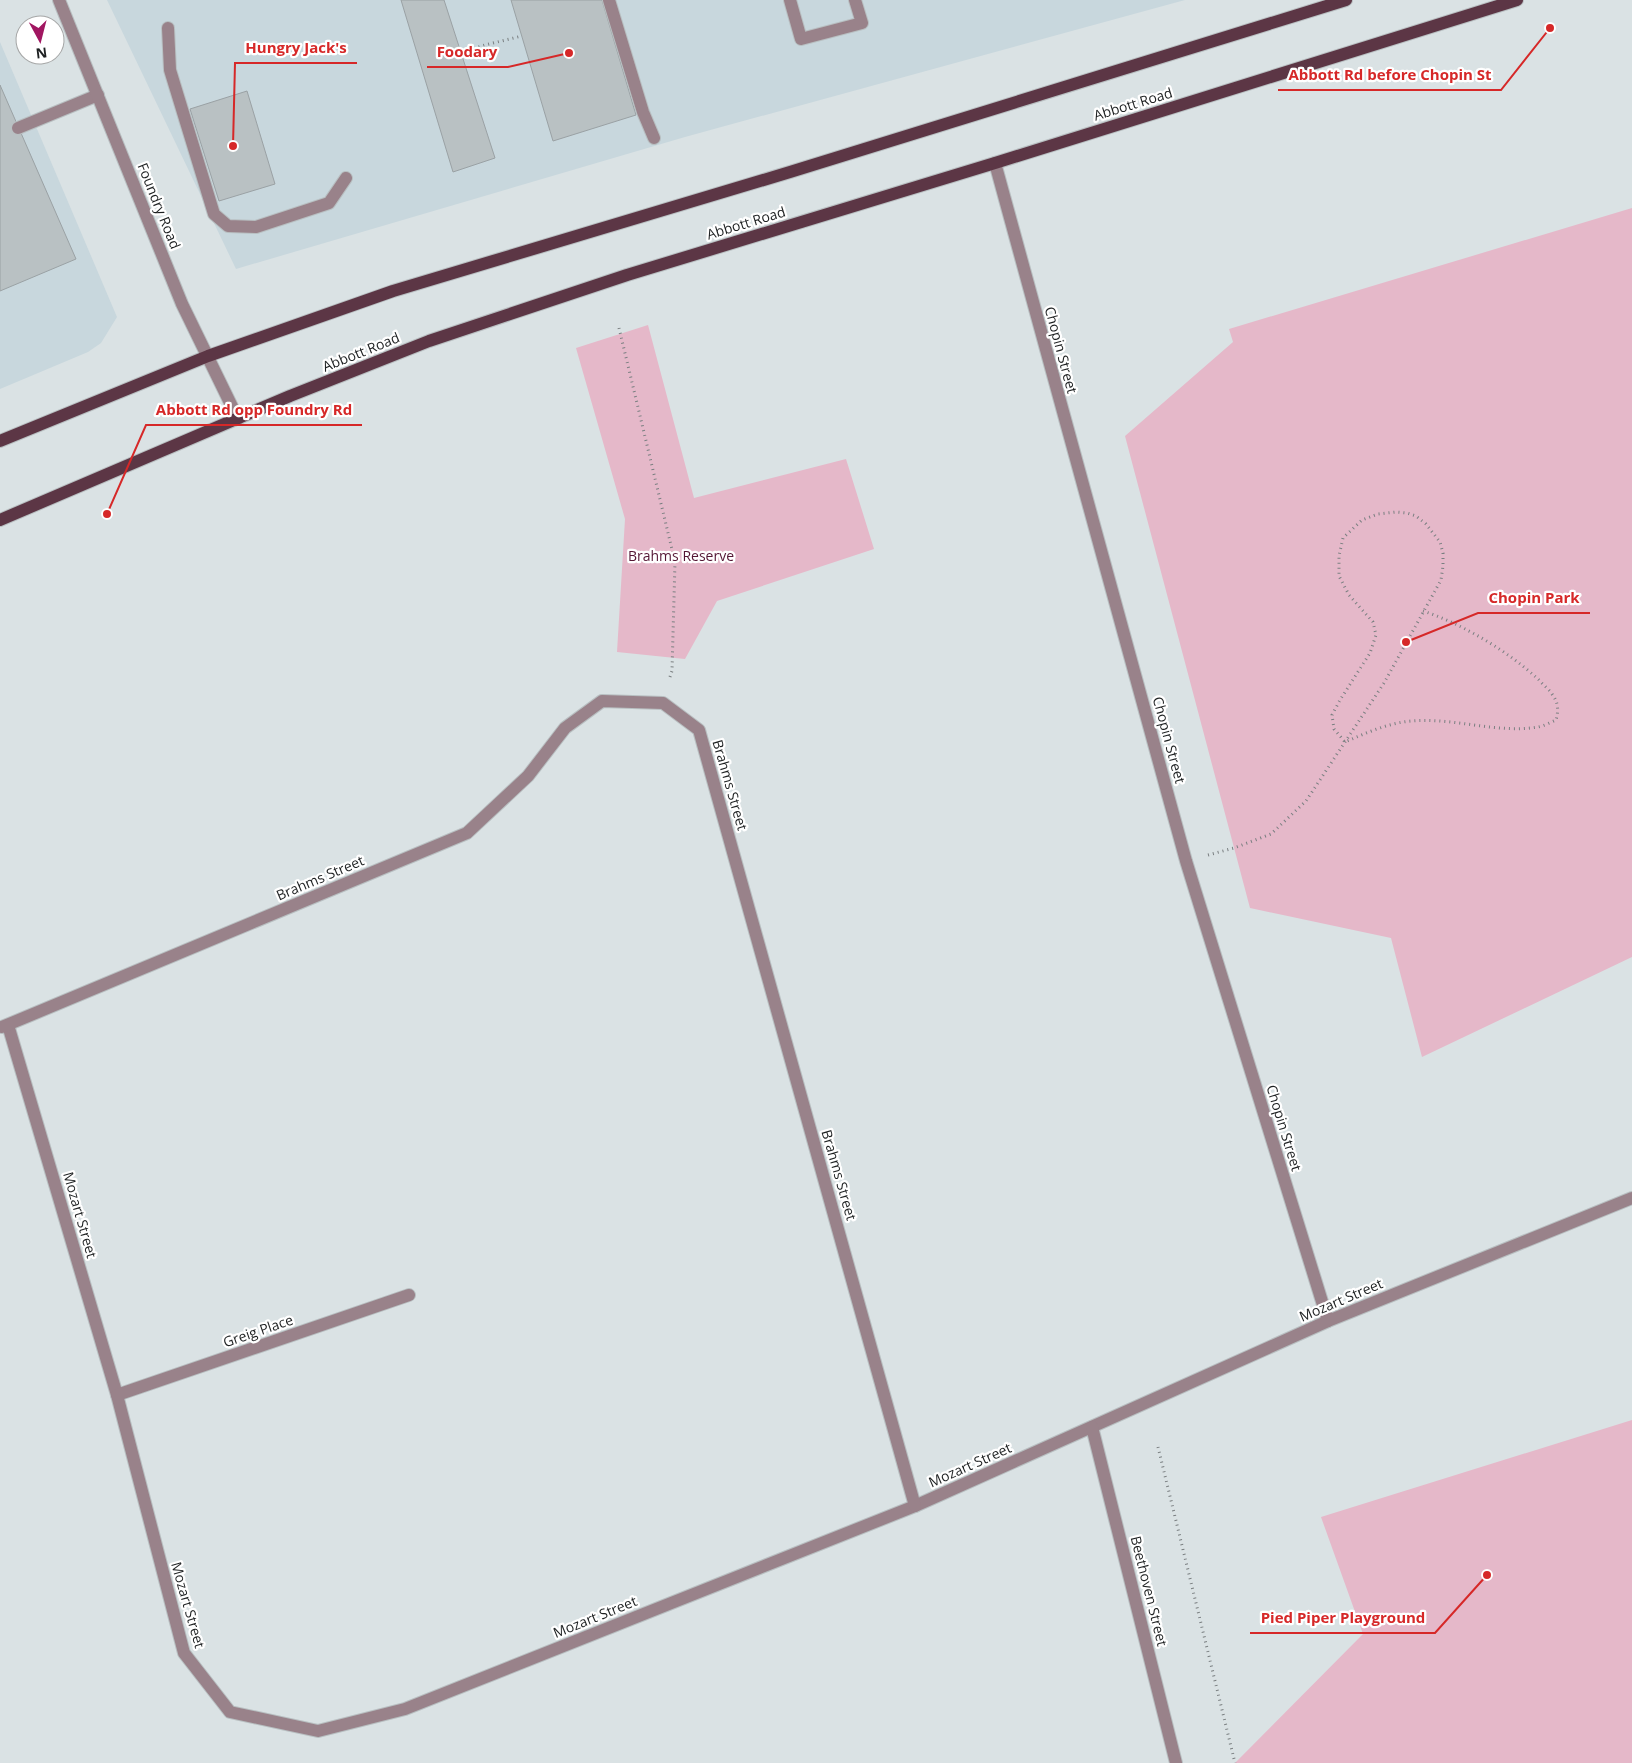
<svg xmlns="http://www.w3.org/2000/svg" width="1632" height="1763" font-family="'Open Sans',sans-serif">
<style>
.built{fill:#c8d7dd}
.green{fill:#e5b8c9}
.building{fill:#b9c1c3;stroke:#9aa1a4}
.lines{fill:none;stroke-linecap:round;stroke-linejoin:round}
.lane-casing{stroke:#b8bfc1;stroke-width:14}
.street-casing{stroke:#b8bfc1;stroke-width:14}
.primary-casing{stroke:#b8bfc1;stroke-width:14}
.path{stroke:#7a7f81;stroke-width:3;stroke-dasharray:1 4;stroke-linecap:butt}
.lane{stroke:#99828a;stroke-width:12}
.street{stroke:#99828a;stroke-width:12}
.primary{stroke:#5c3645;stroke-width:12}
.labels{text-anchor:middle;stroke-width:4.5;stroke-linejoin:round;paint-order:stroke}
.street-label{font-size:14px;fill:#1d2021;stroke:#fff}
.park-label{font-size:14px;fill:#541634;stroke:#fff}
.leader{fill:none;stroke:#d62828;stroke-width:2}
.callout-dot{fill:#d62828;stroke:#fff;stroke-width:2}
.callout-label{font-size:15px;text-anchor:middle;font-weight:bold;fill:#d62828;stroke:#fff;stroke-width:4.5;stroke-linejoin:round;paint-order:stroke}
</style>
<rect width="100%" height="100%" fill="#dae2e4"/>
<g class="built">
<path d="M107,0H1185L685,137L236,269Z"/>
<path d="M0,42L117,317L101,343L88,352L0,389Z"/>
</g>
<g class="green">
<path d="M1632,208V957L1422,1057L1391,938L1250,908L1125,436L1233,342L1229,329Z"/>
<path d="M648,325L694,498L846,459L874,549L717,601L685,659L617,652L625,519L576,348Z"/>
<path d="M1632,1420V1763H1235L1363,1634L1321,1517Z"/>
</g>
<g class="building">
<path d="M401,0H444L495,158L453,172Z"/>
<path d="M511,0H602L636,115L553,141Z"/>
<path d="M0,85L76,259L0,291Z"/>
<path d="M247,91L275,184L219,201L190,109Z"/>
</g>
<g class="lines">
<defs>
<g id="lane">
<path d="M609,0L643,112L654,138"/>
<path d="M790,0L801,39L862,23L855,0"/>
<path d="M168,28L170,70L214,214L228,226L256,227L329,203L346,178"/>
<path d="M18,128L98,95"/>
</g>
<g id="street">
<path d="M59,0L182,304L238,419"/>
<path d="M995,163L1186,861L1328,1321"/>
<path d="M8,1025L117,1395L184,1653L230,1712L318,1731L405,1709L915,1506L1328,1321L1632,1198"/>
<path d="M2,1027L467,833L528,776L565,728L602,701L663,703L699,730L915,1506"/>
<path d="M117,1395L409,1295"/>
<path d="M1092,1427L1176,1763"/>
</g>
<g id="primary">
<path d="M0,441L208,356L393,291L790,172L1346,0"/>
<path d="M0,520L290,396L429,341L627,275L995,163L1517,0"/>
</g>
</defs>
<use href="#lane" class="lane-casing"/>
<use href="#street" class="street-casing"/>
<use href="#primary" class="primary-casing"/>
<g class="path">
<path d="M469,50L485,45L522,36"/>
<path d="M619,328L675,562L672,671L669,680"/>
<path d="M1208,855L1234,848L1271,834L1306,801L1384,683L1441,580L1443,566V553L1440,542L1426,524L1416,516L1407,513L1396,512L1378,514L1362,520L1343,538L1339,556V576L1349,595L1373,622L1376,635L1370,653L1340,700L1332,715L1334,729L1345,742C1366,733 1388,723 1411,721C1454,717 1496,734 1538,727C1544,726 1551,722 1556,720C1559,710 1558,702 1552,694C1549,689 1543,685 1539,680C1509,652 1463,624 1423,611"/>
<path d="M1158,1447L1235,1763"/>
</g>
<use href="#lane" class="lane"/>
<use href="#street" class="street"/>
<use href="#primary" class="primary"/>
</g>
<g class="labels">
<g class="street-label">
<text transform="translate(1133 104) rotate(-17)" y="5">Abbott Road</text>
<text transform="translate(159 206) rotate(68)" y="5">Foundry Road</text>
<text transform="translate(746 223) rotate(-17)" y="5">Abbott Road</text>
<text transform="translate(1061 350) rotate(75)" y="5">Chopin Street</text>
<text transform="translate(361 352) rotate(-22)" y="5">Abbott Road</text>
<text transform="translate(1169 740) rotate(75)" y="5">Chopin Street</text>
<text transform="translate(730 785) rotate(74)" y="5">Brahms Street</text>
<text transform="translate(320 878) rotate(-23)" y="5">Brahms Street</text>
<text transform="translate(1284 1128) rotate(73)" y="5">Chopin Street</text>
<text transform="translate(839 1175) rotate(74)" y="5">Brahms Street</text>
<text transform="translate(80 1215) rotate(74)" y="5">Mozart Street</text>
<text transform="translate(1341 1300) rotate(-23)" y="5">Mozart Street</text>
<text transform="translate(258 1331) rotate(-19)" y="5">Greig Place</text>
<text transform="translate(970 1465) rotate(-24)" y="5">Mozart Street</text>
<text transform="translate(1149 1591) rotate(76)" y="5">Beethoven Street</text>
<text transform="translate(188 1605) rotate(74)" y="5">Mozart Street</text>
<text transform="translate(595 1617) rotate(-22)" y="5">Mozart Street</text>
</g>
<g class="park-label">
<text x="681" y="561">Brahms Reserve</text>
</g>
</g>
<path class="leader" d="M233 146L235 63H357M569 53L508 67H427M1550 28L1501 90H1278M107 514L146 425H362M1406 642L1478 613H1590M1487 1575L1435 1633H1250"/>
<g class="callout-dot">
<circle cx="233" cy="146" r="5"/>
<circle cx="569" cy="53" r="5"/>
<circle cx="1550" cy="28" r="5"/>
<circle cx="107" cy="514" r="5"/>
<circle cx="1406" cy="642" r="5"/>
<circle cx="1487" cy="1575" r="5"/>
</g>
<g class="callout-label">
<text x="296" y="53">Hungry Jack's</text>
<text x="467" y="57">Foodary</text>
<text x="1390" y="80">Abbott Rd before Chopin St</text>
<text x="254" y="415">Abbott Rd opp Foundry Rd</text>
<text x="1534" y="603">Chopin Park</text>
<text x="1343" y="1623">Pied Piper Playground</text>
</g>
<g transform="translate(40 40) rotate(173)"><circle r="24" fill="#ffffff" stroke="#a5a6a6"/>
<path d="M0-4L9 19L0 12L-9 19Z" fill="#a11661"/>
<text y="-8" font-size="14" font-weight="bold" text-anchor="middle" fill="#1d2021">N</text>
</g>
</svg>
